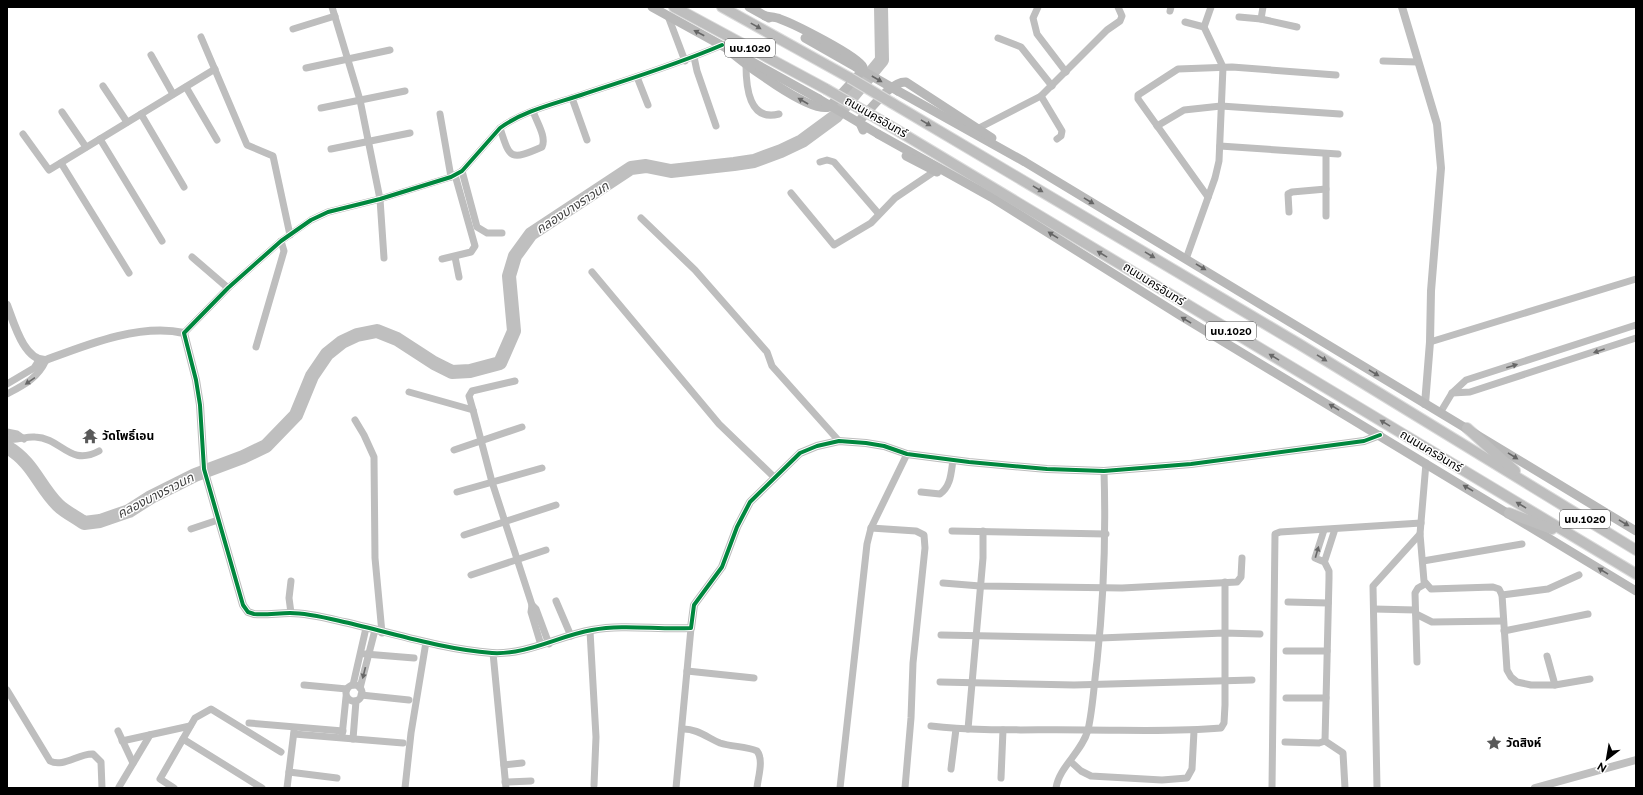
<svg xmlns="http://www.w3.org/2000/svg" width="1643" height="795" font-family="Raleway,'Noto Sans Thai',sans-serif">
<style>
.lines{fill:none;stroke-linecap:round;stroke-linejoin:round}
.canal{stroke:#bfbfbf;stroke-width:8}
.river{stroke:#bfbfbf;stroke-width:14}
.primary-casing{stroke:#dbdbdb;stroke-width:12}
.minor{stroke:#bebebe;stroke-width:7}
.tertiary{stroke:#bebebe;stroke-width:8}
.secondary{stroke:#b8b8b8;stroke-width:9}
.primary{stroke:#bebebe;stroke-width:10}
.primary-bridge-casing{stroke:#dbdbdb;stroke-width:12;stroke-linecap:butt}
.secondary-bridge{stroke:#b8b8b8;stroke-width:9}
.primary-bridge{stroke:#bebebe;stroke-width:10}
.cycleway-casing{stroke:#fff;stroke-width:6}
.cycleway{stroke:#00873e;stroke-width:4}
.oneway{fill:#686868}
.oneway2{fill:#656565}
.labels{text-anchor:middle;stroke-width:3;stroke-linejoin:round;paint-order:stroke}
.shield{fill:#fff;stroke:#4c4c4c;stroke-width:1}
.shield-label{font-size:11px;font-weight:bold;fill:#000}
.street-label{font-size:12px;fill:#000;stroke:#fff}
.poi-label{font-size:12px;font-weight:bold;fill:#000;stroke:#fff;text-anchor:start}
.water-label{font-size:13px;font-style:italic;fill:#444;stroke:#fff}
</style>
<rect width="100%" height="100%" fill="#fff"/>
<g class="lines">
<path class="canal" d="M1535,788L1636,760"/>
<path class="river" d="M7,447C34,463 38,485 58,505C65,512 76,517 84,523L100,521L129,511L151,497L195,475L243,457L266,446L296,415L312,376L327,354L342,342L357,335L377,331L397,339L434,363L452,372L470,371L500,363L514,331L509,276L515,256L531,234L631,168L646,166L671,171L734,164L754,161L781,151L802,141L836,116L882,60L881,7"/>
<defs>
<g id="primary">
<path d="M674,7L826,89"/>
<path d="M722,7L850,78"/>
<path d="M892,103L1299,344L1636,550"/>
<path d="M885,123L1636,574"/>
<path d="M1467,428L1515,471"/>
<path d="M1509,513L1552,529"/>
</g>
</defs>
<use href="#primary" class="primary-casing"/>
<g class="minor">
<path d="M332,7L360,100L380,199L384,258"/>
<path d="M1038,7L1033,18L1037,34L1066,72"/>
<path d="M1170,11L1171,7"/>
<path d="M668,16L685,61"/>
<path d="M1239,17L1261,19L1297,27"/>
<path d="M1261,19L1263,7"/>
<path d="M1185,22L1204,27"/>
<path d="M293,29L335,16"/>
<path d="M201,37L247,145L273,156L290,235"/>
<path d="M998,38L1021,47L1052,86"/>
<path d="M151,55L173,94"/>
<path d="M694,57L697,71L716,126"/>
<path d="M1383,61L1417,62"/>
<path d="M746,65C746,87 749,122 779,114"/>
<path d="M306,68L390,50"/>
<path d="M637,77L648,105"/>
<path d="M103,86L127,122"/>
<path d="M186,87L217,140"/>
<path d="M1041,96L1062,131L1061,136L1057,139"/>
<path d="M572,98L587,140"/>
<path d="M321,108L405,91"/>
<path d="M62,112L86,147"/>
<path d="M141,114L184,187"/>
<path d="M440,114L451,177"/>
<path d="M1157,126L1184,110L1221,106L1340,114"/>
<path d="M500,128C510,159 510,161 542,147C547,137 536,121 533,111"/>
<path d="M979,128L1041,96L1107,30L1120,21L1122,16L1118,7"/>
<path d="M23,134L49,170L215,69"/>
<path d="M100,139L162,241"/>
<path d="M1220,146L1338,154"/>
<path d="M331,149L410,133"/>
<path d="M820,162L827,160L834,162L878,213"/>
<path d="M61,163L129,273"/>
<path d="M462,171L477,227L487,233H502"/>
<path d="M791,193L834,245L871,223L895,198L935,171"/>
<path d="M1208,197L1138,99V95L1178,69L1232,67L1336,75"/>
<path d="M1289,212L1288,194L1292,192L1326,189"/>
<path d="M1326,216V154"/>
<path d="M641,218L695,270L767,352L772,366L839,441"/>
<path d="M192,257L228,288"/>
<path d="M455,257L459,277"/>
<path d="M442,259L471,252L475,246L455,175"/>
<path d="M1186,259L1215,178L1219,161L1223,67L1204,27L1211,7"/>
<path d="M592,272L719,424L774,477"/>
<path d="M184,333L228,288L281,241L311,220L328,212L380,199L451,177L462,171L500,128C523,111 554,104 581,95C629,79 676,65 722,45"/>
<path d="M1430,342L1636,279"/>
<path d="M256,347L284,251L281,241"/>
<path d="M7,384L34,368L39,360"/>
<path d="M409,392L473,410L492,482L532,605L531,612L541,645"/>
<path d="M1452,393L1470,392L1636,338"/>
<path d="M7,394C24,385 38,378 46,360"/>
<path d="M473,410L469,396L472,391L515,381"/>
<path d="M1440,413L1452,393L1466,380L1636,325"/>
<path d="M355,420L364,435L374,457L375,558L382,633"/>
<path d="M7,432L17,434L24,439"/>
<path d="M7,439C17,441 26,436 35,437C62,438 69,467 99,451"/>
<path d="M454,450L522,427"/>
<path d="M457,492L542,468"/>
<path d="M921,492L940,494C951,486 951,473 953,460"/>
<path d="M871,528L916,531L924,535L925,548L913,663L911,718L905,788"/>
<path d="M191,529L218,520"/>
<path d="M1324,530L1315,558L1322,561L1325,560L1335,529"/>
<path d="M952,531L1106,534"/>
<path d="M1420,534L1424,581L1431,589L1493,587L1499,589L1502,595L1507,670L1511,677L1517,682L1531,685H1555L1590,679"/>
<path d="M464,535L556,505"/>
<path d="M1324,561L1329,571V579L1325,741L1343,753L1345,788"/>
<path d="M1423,561L1522,544"/>
<path d="M471,575L546,550"/>
<path d="M943,583L980,586L1122,588L1237,582L1241,577L1242,558"/>
<path d="M1502,595L1548,589L1579,575"/>
<path d="M556,601L571,636"/>
<path d="M1288,602L1328,603"/>
<path d="M532,605L536,609L549,644"/>
<path d="M1374,609L1415,610"/>
<path d="M291,613L289,598L291,581"/>
<path d="M1416,614L1432,622L1503,621"/>
<path d="M590,631L596,737L594,785"/>
<path d="M1504,631L1588,614"/>
<path d="M941,635L1100,638L1224,633L1260,634"/>
<path d="M1286,651H1327"/>
<path d="M493,653L506,788"/>
<path d="M365,654L414,658"/>
<path d="M1547,656L1555,685"/>
<path d="M1417,662L1415,593L1418,588L1425,584"/>
<path d="M687,671L754,678"/>
<path d="M940,682L1074,685L1252,680"/>
<circle cx="354" cy="693" r="8"/>
<path d="M304,685L347,689"/>
<path d="M353,685L366,628"/>
<path d="M360,688L375,630"/>
<path d="M7,690L50,761C63,768 79,753 93,754L101,762L102,788"/>
<path d="M361,695L409,700"/>
<path d="M1286,698H1326"/>
<path d="M249,723L343,731"/>
<path d="M931,726C982,732 1034,729 1086,730C1131,730 1176,732 1221,728L1224,723L1225,705V582"/>
<path d="M682,729C696,728 708,738 720,743C732,747 746,746 757,751C764,760 758,777 757,788"/>
<path d="M968,729L983,558V531"/>
<path d="M118,731L133,763"/>
<path d="M294,734L403,743"/>
<path d="M342,736L346,697"/>
<path d="M183,739L262,788"/>
<path d="M353,739L356,701"/>
<path d="M122,741L190,726"/>
<path d="M1285,742L1319,743L1325,741"/>
<path d="M1071,762L1081,771L1091,776L1162,780L1187,778L1192,769L1194,731"/>
<path d="M504,765L522,763"/>
<path d="M951,769L956,729"/>
<path d="M289,772L337,778"/>
<path d="M1001,778L1003,730"/>
<path d="M505,782L531,781"/>
<path d="M119,787L150,735"/>
<path d="M174,788L160,779L195,718L211,709L281,752"/>
<path d="M287,788L294,731"/>
<path d="M405,788L411,733L426,642"/>
<path d="M676,788L691,628"/>
<path d="M840,788L867,544L871,528L907,454"/>
<path d="M1056,788C1059,767 1082,752 1088,730C1093,708 1094,684 1097,661C1104,597 1106,535 1104,471"/>
<path d="M1272,788L1275,534L1280,532L1421,523"/>
<path d="M1377,788L1373,586L1420,534L1426,463"/>
</g>
<g class="tertiary">
<path d="M1402,7L1437,124L1441,168L1431,291L1430,342L1425,404"/>
<path d="M7,305C14,323 24,361 46,360C86,345 140,323 184,333L196,380L200,405L204,469L243,605L248,612L254,614C266,615 278,613 290,613C308,613 327,618 344,622C393,633 441,649 492,653C527,655 558,636 592,630C625,624 658,630 691,628L694,605L722,567L737,527L750,502L800,453L817,446L839,441L866,443L884,446L907,454L969,462L1047,469L1104,471L1191,464L1364,441L1380,435"/>
</g>
<g class="secondary">
<path d="M652,7L730,50"/>
<path d="M749,7L769,18"/>
<path d="M805,38L856,67"/>
<path d="M725,47C741,61 810,114 829,107L862,71L863,67C858,56 794,24 780,19C776,17 770,17 765,16"/>
<path d="M747,59L819,99"/>
<path d="M898,91L1025,162L1636,531"/>
<path d="M863,130L860,123L861,119C872,108 891,81 906,82L992,138"/>
<path d="M878,134L991,197L1181,316L1636,591"/>
<path d="M906,156L937,172"/>
</g>
<use href="#primary" class="primary"/>
<defs>
<g id="primary-bridge">
<path d="M850,78L892,103"/>
<path d="M826,89L885,123"/>
</g>
</defs>
<use href="#primary-bridge" class="primary-bridge-casing"/>
<g class="secondary-bridge">
<path d="M856,67L898,91"/>
<path d="M819,99L878,134"/>
</g>
<use href="#primary-bridge" class="primary-bridge"/>
<defs>
<path id="cycleway" d="M722,45C676,65 629,79 581,95C554,104 523,111 500,128L462,171L451,177L380,199L328,212L311,220L281,241L228,288L184,333L196,380L200,405L204,469L243,605L248,612L254,614C266,615 278,613 290,613C308,613 327,618 344,622C393,633 441,649 492,653C527,655 558,636 592,630C625,624 658,630 691,628L694,605L722,567L737,527L750,502L800,453L817,446L839,441L866,443L884,446L907,454L969,462L1047,469L1104,471L1191,464L1364,441L1380,435"/>
</defs>
<use href="#cycleway" class="cycleway-casing"/>
<use href="#cycleway" class="cycleway"/>
</g>
<defs><path id="oneway-solid" d="M-6-.8H1V-3.2L6.5 0L1 3.2V.8H-6Z"/></defs>
<g class="oneway">
<use href="#oneway-solid" transform="translate(756 26) rotate(29)"/>
<use href="#oneway-solid" transform="translate(926 123) rotate(31)"/>
<use href="#oneway-solid" transform="translate(1038 189) rotate(31)"/>
<use href="#oneway-solid" transform="translate(1102 254) rotate(-149)"/>
<use href="#oneway-solid" transform="translate(1150 255) rotate(31)"/>
<use href="#oneway-solid" transform="translate(1599 351) rotate(161)"/>
<use href="#oneway-solid" transform="translate(1274 357) rotate(-149)"/>
<use href="#oneway-solid" transform="translate(1322 358) rotate(32)"/>
<use href="#oneway-solid" transform="translate(1512 366) rotate(-17)"/>
<use href="#oneway-solid" transform="translate(30 381) rotate(145)"/>
<use href="#oneway-solid" transform="translate(1385 423) rotate(-149)"/>
<use href="#oneway-solid" transform="translate(1521 505) rotate(-149)"/>
<use href="#oneway-solid" transform="translate(1317 552) rotate(-74)"/>
<use href="#oneway-solid" transform="translate(364 673) rotate(104)"/>
</g>
<g class="oneway2">
<use href="#oneway-solid" transform="translate(699 33) rotate(-152)"/>
<use href="#oneway-solid" transform="translate(877 79) rotate(30)"/>
<use href="#oneway-solid" transform="translate(803 101) rotate(-150)"/>
<use href="#oneway-solid" transform="translate(1089 201) rotate(31)"/>
<use href="#oneway-solid" transform="translate(1053 235) rotate(-148)"/>
<use href="#oneway-solid" transform="translate(1201 267) rotate(31)"/>
<use href="#oneway-solid" transform="translate(1186 320) rotate(-149)"/>
<use href="#oneway-solid" transform="translate(1374 373) rotate(31)"/>
<use href="#oneway-solid" transform="translate(1334 407) rotate(-149)"/>
<use href="#oneway-solid" transform="translate(1513 456) rotate(32)"/>
<use href="#oneway-solid" transform="translate(1468 488) rotate(-149)"/>
<use href="#oneway-solid" transform="translate(1624 523) rotate(31)"/>
<use href="#oneway-solid" transform="translate(1603 571) rotate(-148)"/>
</g>
<defs>
<symbol id="temple-bare" viewBox="-9 -9 18 18"><path d="M0-6L5-2H3V0L6.5 2.5H4V6H1.5V3h-3V6H-4V2.5H-6.5L-3 0V-2H-5Z" fill="#595959" stroke="#fff" stroke-width="2.5" paint-order="stroke"/></symbol>
<symbol id="sight-bare" viewBox="-9 -9 18 18"><path d="M0-6L1.8-2.2L6-1.7L2.9 1.2L3.7 5.4L0 3.3L-3.7 5.4L-2.9 1.2L-6-1.7L-1.8-2.2Z" fill="#595959" stroke="#fff" stroke-width="2.5" paint-order="stroke"/></symbol>
</defs>
<g fill-rule="evenodd">
<use href="#temple-bare" x="79" y="425" width="22" height="22"/>
<use href="#sight-bare" x="1483" y="732" width="22" height="22"/>
</g>
<g class="labels">
<g class="shield">
<rect x="725" y="39" width="50" height="18" rx="3"/>
<rect x="1206" y="322" width="50" height="18" rx="3"/>
<rect x="1560" y="510" width="50" height="18" rx="3"/>
</g>
<g class="shield-label">
<text x="750" y="52">นบ.1020</text>
<text x="1231" y="335">นบ.1020</text>
<text x="1585" y="523">นบ.1020</text>
</g>
<g class="street-label">
<text transform="translate(876 117) rotate(30)" y="4">ถนนนครอินทร์</text>
<text transform="translate(1154 284) rotate(32)" y="4">ถนนนครอินทร์</text>
<text transform="translate(1431 451) rotate(31)" y="4">ถนนนครอินทร์</text>
</g>
<g class="poi-label">
<text x="102" y="440">วัดโพธิ์เอน</text>
<text x="1506" y="747">วัดสิงห์</text>
</g>
<g class="water-label">
<text transform="translate(572 207) rotate(-33)" y="5">คลองบางราวนก</text>
<text transform="translate(155 495) rotate(-27)" y="5">คลองบางราวนก</text>
</g>
</g>
<rect width="1643" height="795" fill="none" stroke="#000000" stroke-width="16"/>
<g transform="translate(1607 759) rotate(211)" stroke="#ffffff" stroke-width="3" paint-order="stroke">
<path d="M0-3L7 15L0 10L-7 15Z" fill="#000000"/>
<text y="-6" font-size="11" font-weight="bold" text-anchor="middle" fill="#000000">N</text>
</g>
</svg>
